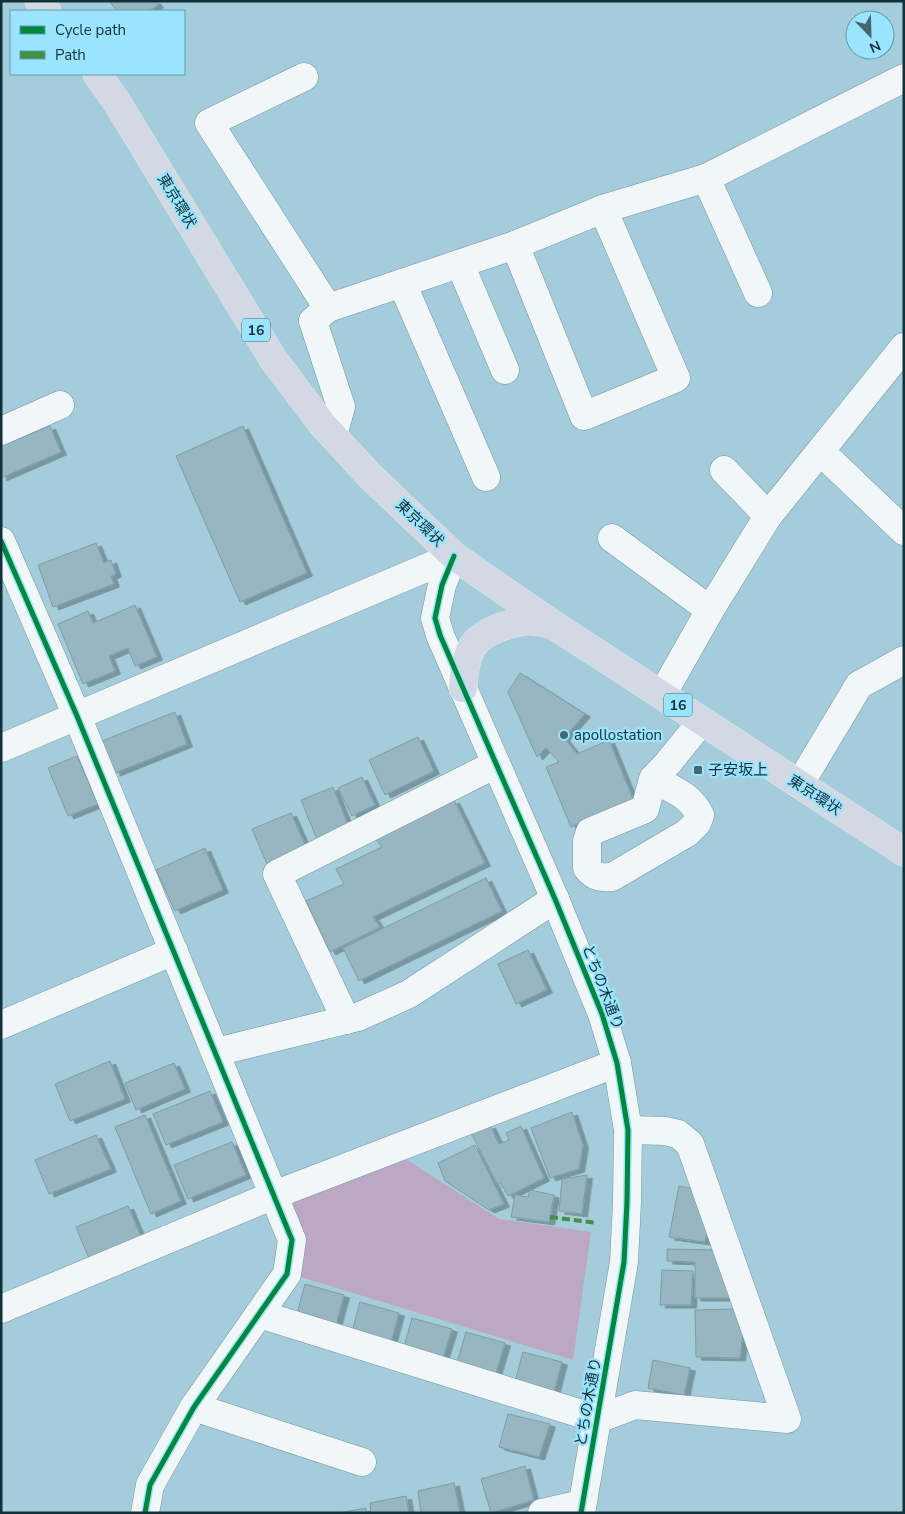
<svg xmlns="http://www.w3.org/2000/svg" width="905" height="1514" font-family="'Nunito Sans','Noto Sans JP',sans-serif">
<style>
.green{fill:#bca7c5}
.building{fill:#97b6c2;stroke:#7d9da8;filter:url(#shadow)}
.lines{fill:none;stroke-linecap:round;stroke-linejoin:round}
.minor-casing{stroke:#7697a2;stroke-width:29}
.highway-casing{stroke:#d6e8ee;stroke-width:29}
.minor{stroke:#f1f7f9;stroke-width:28}
.highway{stroke:#d3d9e3;stroke-width:28}
.quiet{stroke:#439043;stroke-width:4;stroke-dasharray:8 4;stroke-linecap:butt}
.cycleway-casing{stroke:#9ae4ff;stroke-width:8}
.cycleway{stroke:#00873e;stroke-width:5}
.poi-dot{fill:#446772;stroke:#9ae4ff;stroke-width:2}
.labels{text-anchor:middle;stroke-width:4.5;stroke-linejoin:round;paint-order:stroke}
.shield{fill:#9ae4ff;stroke:#3a6675;stroke-width:1}
.shield-label{font-size:14px;font-weight:bold;fill:#11303a}
.street-label{font-size:15px;fill:#11303a;stroke:#9ae4ff}
.poi-label{font-size:15px;fill:#11303a;stroke:#9ae4ff;text-anchor:start}
</style>
<defs>
<filter id="shadow"><feDropShadow dx="5.5" dy="3" stdDeviation="0" flood-color="#0004"/></filter>
</defs>
<rect width="100%" height="100%" fill="#a4ccda"/>
<path class="green" d="M404,1158L499,1219L591,1232L573,1360L291,1274L289,1220L295,1199Z"/>
<g class="building">
<path d="M109,1H155L158,5L149,11H117Z"/>
<path d="M50,426L61,452L1,478V446Z"/>
<path d="M243,426L307,573L240,602L176,456Z"/>
<path d="M96,543L104,563L111,560L116,574L111,576L114,584L53,607L38,565Z"/>
<path d="M135,605L157,657L135,666L128,648L109,656L115,671L83,684L58,624L88,611L93,623Z"/>
<path d="M520,673L585,714L564,738L577,754L609,740L633,799L571,827L546,767L559,762L546,748L537,757L508,692Z"/>
<path d="M175,712L187,744L115,773L102,741Z"/>
<path d="M418,737L434,771L385,795L369,760Z"/>
<path d="M77,756L98,804L68,816L48,768Z"/>
<path d="M362,777L375,805L352,816L338,788Z"/>
<path d="M333,787L350,830L318,842L301,800Z"/>
<path d="M454,800L485,863L373,917L380,927L330,952L306,901L344,884L336,869L382,847L375,838Z"/>
<path d="M291,813L306,847L267,864L252,829Z"/>
<path d="M205,848L223,890L175,911L156,870Z"/>
<path d="M486,878L502,911L359,981L343,948Z"/>
<path d="M528,950L547,990L516,1004L498,964Z"/>
<path d="M110,1061L125,1099L70,1121L55,1084Z"/>
<path d="M174,1063L185,1089L136,1110L125,1083Z"/>
<path d="M210,1091L223,1122L166,1145L153,1114Z"/>
<path d="M572,1112L583,1145L579,1169L550,1178L531,1128Z"/>
<path d="M145,1115L181,1201L151,1214L115,1127Z"/>
<path d="M490,1125L499,1144L509,1140L506,1133L521,1126L544,1178L508,1196L500,1182L497,1184L471,1133Z"/>
<path d="M96,1135L111,1169L49,1194L35,1160Z"/>
<path d="M232,1142L246,1175L188,1199L174,1165Z"/>
<path d="M475,1145L504,1204L489,1210L445,1181L438,1163Z"/>
<path d="M587,1175L582,1214L559,1211L562,1179Z"/>
<path d="M679,1186L695,1189L708,1224L705,1242L669,1237Z"/>
<path d="M530,1190L554,1195L549,1222L511,1217L515,1195L528,1197Z"/>
<path d="M128,1206L142,1239L90,1261L76,1227Z"/>
<path d="M667,1249L713,1250L716,1259L728,1281L730,1298H695V1262L667,1261Z"/>
<path d="M662,1270L693,1271L691,1305H660Z"/>
<path d="M305,1284L344,1295L336,1325L297,1314Z"/>
<path d="M360,1302L399,1313L391,1342L352,1332Z"/>
<path d="M733,1309L743,1333L740,1358L696,1357L695,1310Z"/>
<path d="M412,1318L452,1329L443,1358L404,1347Z"/>
<path d="M466,1332L505,1343L496,1373L457,1362Z"/>
<path d="M523,1352L562,1362L554,1392L515,1382Z"/>
<path d="M653,1360L690,1368L684,1395L648,1388Z"/>
<path d="M508,1414L550,1424L539,1457L499,1447Z"/>
<path d="M525,1466L534,1500L491,1513L481,1479Z"/>
<path d="M454,1483L460,1513H421L418,1491Z"/>
<path d="M406,1496L409,1513H371L370,1503Z"/>
<path d="M366,1508L367,1513H339Z"/>
</g>
<g class="lines">
<defs>
<g id="minor">
<path d="M304,77L209,123L328,308"/>
<path d="M706,178L758,293"/>
<path d="M515,245L584,416L676,378L603,209"/>
<path d="M460,264L505,370"/>
<path d="M402,283L486,477"/>
<path d="M1,431L60,405"/>
<path d="M333,435L341,407L313,321L328,308L515,245L603,209L706,178L904,78"/>
<path d="M821,452L904,531"/>
<path d="M724,470L768,516"/>
<path d="M612,538L710,610"/>
<path d="M1,541L77,716L292,1240L287,1274L194,1407L150,1485L145,1513"/>
<path d="M454,556L442,585L435,618L440,635L555,899L602,1014L617,1063L628,1130L627,1202L624,1262L581,1513"/>
<path d="M662,695L710,610L768,516L904,347"/>
<path d="M1,748L454,556"/>
<path d="M653,779C673,790 689,794 700,815L697,823L687,833L612,877C601,878 594,877 587,868V841L590,832L645,809L653,779L668,763L702,721"/>
<path d="M799,785L859,685L904,660"/>
<path d="M346,1020L277,874L496,764"/>
<path d="M1,1025L174,951"/>
<path d="M216,1052L358,1017L409,994L555,899"/>
<path d="M1,1309L274,1195L617,1063"/>
<path d="M259,1314L598,1419L635,1405L787,1419L690,1144L678,1134L665,1131L628,1130"/>
<path d="M194,1407L362,1462"/>
<path d="M542,1513L582,1504"/>
</g>
<g id="highway">
<path d="M39,1L47,11"/>
<path d="M97,74L118,104L273,359L322,424L370,476L454,556L552,624L904,852"/>
<path d="M463,688C464,674 465,661 471,649C480,632 506,624 525,621C533,620 543,623 552,624"/>
</g>
</defs>
<use href="#minor" class="minor-casing"/>
<use href="#highway" class="highway-casing"/>
<use href="#minor" class="minor"/>
<use href="#highway" class="highway"/>
<path class="quiet" d="M550,1217L597,1223"/>
<defs>
<g id="cycleway">
<path d="M1,541L77,716L292,1240L287,1274L194,1407L150,1485L145,1513"/>
<path d="M454,556L442,585L435,618L440,635L555,899L602,1014L617,1063L628,1130L627,1202L624,1262L581,1513"/>
</g>
</defs>
<use href="#cycleway" class="cycleway-casing"/>
<use href="#cycleway" class="cycleway"/>
</g>
<g class="poi-dot">
<circle cx="564" cy="735" r="5"/>
<rect x="693" y="765" width="10" height="10" rx="2.5"/>
</g>
<g class="labels">
<g class="shield">
<rect x="242" y="318.5" width="28" height="23" rx="4"/>
<rect x="664" y="693.5" width="28" height="23" rx="4"/>
</g>
<g class="shield-label">
<text x="256" y="335">16</text>
<text x="678" y="710">16</text>
</g>
<g class="street-label">
<text transform="translate(177 201) rotate(59)" y="5">東京環状</text>
<text transform="translate(420 523) rotate(44)" y="5">東京環状</text>
<text transform="translate(815 795) rotate(33)" y="5">東京環状</text>
<text transform="translate(603 987) rotate(69)" y="5">とちの木通り</text>
<text transform="translate(588 1402) rotate(-80)" y="5">とちの木通り</text>
</g>
<g class="poi-label">
<text x="574" y="740">apollostation</text>
<text x="708" y="775">子安坂上</text>
</g>
</g>
<rect width="905" height="1514" fill="none" stroke="#11303a" stroke-width="5"/>
<rect x="10" y="10" width="175" height="65" fill="#9ae4ff" stroke="#639cb0"/>
<rect x="20" y="26" width="25" height="8" fill="#00873e" stroke="#639cb0"/>
<text x="55" y="35" font-size="15" fill="#11303a">Cycle path</text>
<rect x="20" y="51" width="25" height="8" fill="#439043" stroke="#639cb0"/>
<text x="55" y="60" font-size="15" fill="#11303a">Path</text>
<g transform="translate(870 35) rotate(157)"><circle r="24" fill="#9ae4ff" stroke="#639cb0"/>
<path d="M0-4L9 19L0 12L-9 19Z" fill="#446772"/>
<text y="-8" font-size="14" font-weight="bold" text-anchor="middle" fill="#11303a">N</text>
</g>
</svg>
